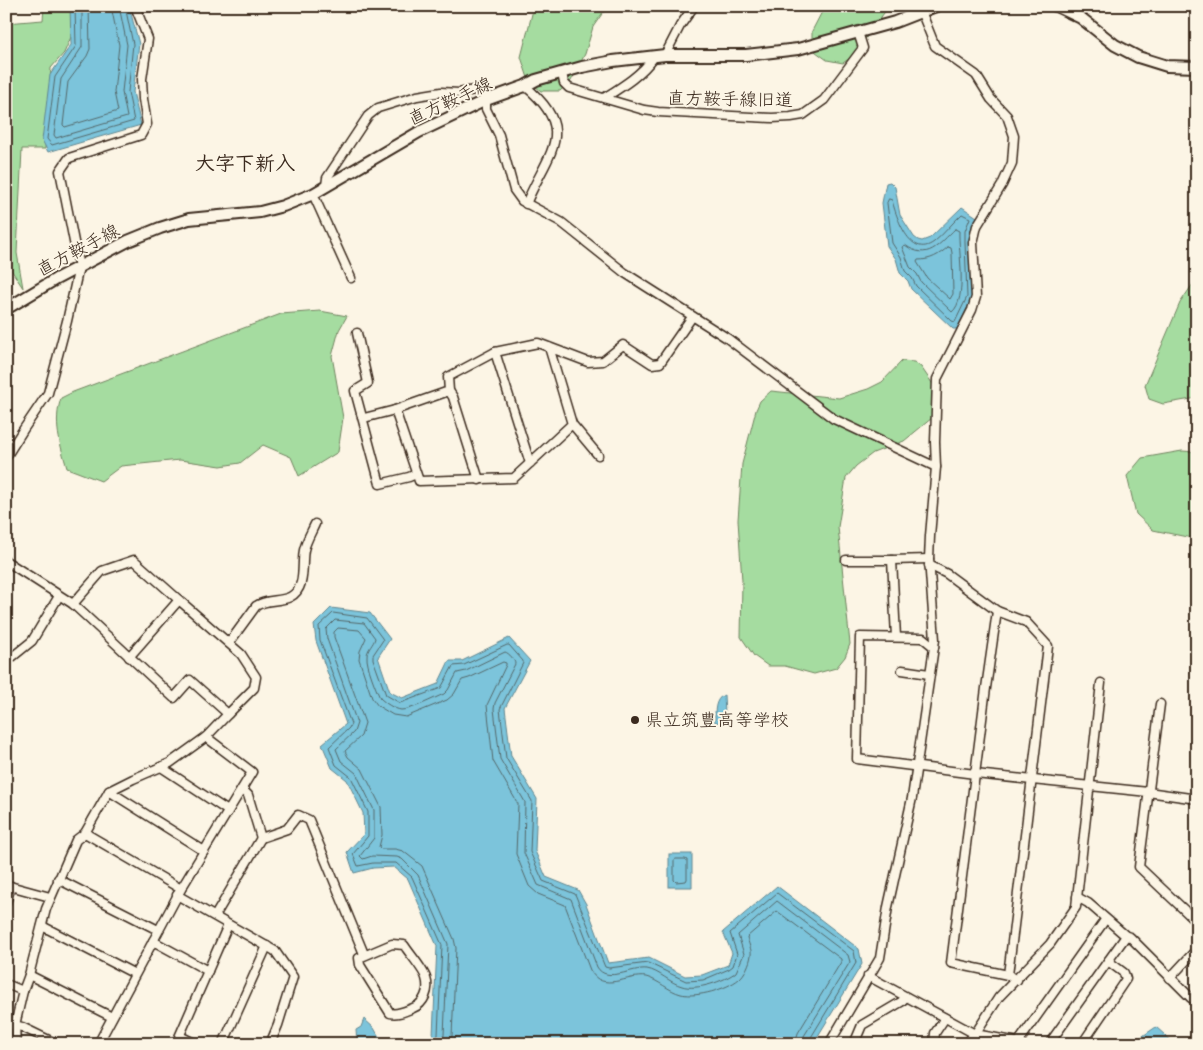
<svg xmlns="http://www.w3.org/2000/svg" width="1203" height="1050" font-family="'Indie Flower','Klee One',sans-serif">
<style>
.green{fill:#a5dca0;stroke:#70835f}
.water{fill:#7bc4db;stroke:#61868f}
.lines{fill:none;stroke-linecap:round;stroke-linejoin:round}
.shore{stroke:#55686a;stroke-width:1}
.street-casing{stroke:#3b2a1e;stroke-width:11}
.secondary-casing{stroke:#3b2a1e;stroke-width:14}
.street{stroke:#fcf5e5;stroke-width:8}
.secondary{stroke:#fcf5e5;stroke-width:10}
.poi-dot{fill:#3b2a1e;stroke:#fcf5e5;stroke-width:2}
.labels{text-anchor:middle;stroke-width:4;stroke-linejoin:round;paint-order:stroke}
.street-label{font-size:18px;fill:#3b2a1e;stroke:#fcf5e5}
.poi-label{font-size:18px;fill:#3b2a1e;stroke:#fcf5e5;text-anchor:start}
.quarter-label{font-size:20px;font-weight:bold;fill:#3b2a1e;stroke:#fcf5e5}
</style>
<rect width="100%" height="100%" fill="#fcf5e5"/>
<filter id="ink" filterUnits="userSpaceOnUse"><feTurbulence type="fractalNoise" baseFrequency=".02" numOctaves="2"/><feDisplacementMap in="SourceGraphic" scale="10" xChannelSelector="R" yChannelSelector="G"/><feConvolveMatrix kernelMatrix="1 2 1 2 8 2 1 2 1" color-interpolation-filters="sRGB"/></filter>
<g filter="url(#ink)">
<g class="green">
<path d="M44,6H74L78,21L64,53L51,68L45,149H22L17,253L23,288L6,262V23L43,20Z"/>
<path d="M534,6H620L604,11L593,27L585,54L571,81L560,91H541L529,81L521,57Z"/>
<path d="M825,6H889L853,56L843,63L827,60L812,49V31Z"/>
<path d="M1197,278V398L1163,404L1149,399L1145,385L1180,303Z"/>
<path d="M320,311L347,316L339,330L332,356L343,418L338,452L299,476L291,457L263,445L240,463L221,466L180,460L121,466L101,481L67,468C60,444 53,423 61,398L73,392L281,314Z"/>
<path d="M902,361L914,362L921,367L932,383L936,395L937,409L932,418L904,441L873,453L856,466L846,478L838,527L850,644L845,657L836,668L814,674L785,666H768L754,656L741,637L742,581L738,520L742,464L756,410L760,401L771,391L839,398L868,389L882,382Z"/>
<path d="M1182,451L1197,452V539L1153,530L1136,514L1127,476L1142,458Z"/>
</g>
<g class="water">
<path d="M70,6H129L139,44L133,92L141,125L48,152L42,140L50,75L71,45Z"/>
<path d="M890,182L895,187L900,215L914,237L918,240L922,241L930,238L962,207L977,217L970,233L972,298L957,329H953L911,289L908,281L900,273L896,259L887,246L882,203L886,183Z"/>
<path d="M331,608L370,613L390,639L378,657L390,692L402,698L438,684L449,661H462L509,638L530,661L505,708L511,756L537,799L535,851L546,877L578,890L586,904L608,963L649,958L685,976L702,975L728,965L732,953L723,932L777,886L859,949L862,964L813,1044H426L433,1035L437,946L408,879L394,867L373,868L354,873L347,852L364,834L363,813L347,780L332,768L322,744L346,724L316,641L314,625Z"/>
<path d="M724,695L725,715L721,723L715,722C715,712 714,699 724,695Z"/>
<rect x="669" y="854" width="23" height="33"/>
<path d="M364,1019L374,1028L383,1044H357L356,1030L361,1027Z"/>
<path d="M1156,1027L1175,1044H1131Z"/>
</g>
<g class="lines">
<g class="shore">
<path d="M75,6L76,46L55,77L47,139L52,145L134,121L128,92L133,44L125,6"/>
<path d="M82,6V47L61,79L54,135L56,138L127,117L122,92L127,45L119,6"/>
<path d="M89,6L90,49L87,56L68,82L63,125L65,127L118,111L114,92L119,45L111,6"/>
<path d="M889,199L892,200C896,216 910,260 934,242C944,234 952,223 962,214L970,218L965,231V241L967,297L955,322L952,321L916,286L912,278L905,271L901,257L892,243L887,203Z"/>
<path d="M955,229L959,231C958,251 968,299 952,312L921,282L917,274L910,267L902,247L905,245C928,262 939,244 955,229Z"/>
<path d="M948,247L951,248L952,253L953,294L950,299L927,278L917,262L918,260C931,260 939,255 948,247Z"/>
<path d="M676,859H685L687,860V879L686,881L676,882L674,880V861Z"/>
<path d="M433,1044L438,1035L442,945L412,877L396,863H373L358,866L353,854L368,836V812L351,777L336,765L329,747L349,728L351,724L320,640L319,626L333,613L367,618L382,638L383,640L373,655V659L386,695L400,703L441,688L453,666L464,665L507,645H509L523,661V663L500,709L506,758L532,801L530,852L543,881L575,894L605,967L609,968L648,963L686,981L703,980L729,969L733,966L737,954L730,933L777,893L854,951L856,963L810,1039L809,1044"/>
<path d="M441,1044L444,1035L448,944L418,875L402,859L397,857L372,856L363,859L360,856L374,838V810L356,773L341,761L336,749L354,732L357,723L327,639L326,629L335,620L364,623L375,638C374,644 367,649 367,656C366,665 376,689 380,698C385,703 394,709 401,710C412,710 434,698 444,694L448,690L457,673L466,671L505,652C509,653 515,660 515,664L495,703L494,709L500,759L525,802L524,853L538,885L571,899L597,967C607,984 632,967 647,969C659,971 670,983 682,986C696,991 725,981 736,972L744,954L738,935L777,901L848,955L850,962L804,1036L803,1044"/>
<path d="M449,1044L452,1036L456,948L454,939L422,866L403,851L395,849H381L379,847L382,835L381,807L362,769L348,757L345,751L361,736L365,723L334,637V632L338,628L359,630L366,638L360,651L359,659L372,698L378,706L393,715L406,717L447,700L454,694L462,680L469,678L503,662L506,663V665L487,705L493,761L518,804L516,854L529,886L538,894L565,905L590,970C603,994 627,974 646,977C658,980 669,991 681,994C697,998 727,989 739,979C745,974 750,963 751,955C752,949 748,943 747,937L777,911L841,959V962L798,1033L795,1044"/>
</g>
<defs>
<g id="street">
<path d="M665,55L680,26L694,6"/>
<path d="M562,73L564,83L569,88L644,110L658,112L772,118L791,117L803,115L824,100L863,48L858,32"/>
<path d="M525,86C580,131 547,153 526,204"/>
<path d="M604,98C623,86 641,75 654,57"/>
<path d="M326,186L327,178L368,116L378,108L417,96L441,92L459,93L474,90L483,92L486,100V109L499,135L514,190L522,201L561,222L625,273L727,338L834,419L936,467"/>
<path d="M313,194L351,278"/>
<path d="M357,333L368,383L355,391L380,484L409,477L416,474"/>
<path d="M549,347L572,424L514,478L419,481L395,410L449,391L448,377L495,352L538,343L588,362L603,361L623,345L652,364L660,363L692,317"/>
<path d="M495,352L530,463"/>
<path d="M449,391L453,397L479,480"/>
<path d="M364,418L395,410"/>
<path d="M572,424L598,455"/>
<path d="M6,457L23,430L48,393L67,321L79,267L60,171L69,158L141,135L147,124L143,99L142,79L148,39L135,6"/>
<path d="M846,560H892L896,637"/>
<path d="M892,560L929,559"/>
<path d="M6,561L73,604L174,698L190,680L228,714L206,737L170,763L133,779L109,791L85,833L76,840L46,909L29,975L23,991L15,1025L16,1044"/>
<path d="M929,565L947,574L997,611L1026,622L1048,646L1008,975"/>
<path d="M73,604L102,571L134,560L179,600"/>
<path d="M997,611L986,688L951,963L1008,975L1017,980"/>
<path d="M229,643L256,606C266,599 279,602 290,597C307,588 301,565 304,550C306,541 311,533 315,524"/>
<path d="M934,647L923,638L860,637L857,759L975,774L1148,792L1197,799"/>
<path d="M129,657L179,600L241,654L256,677L254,688L228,714"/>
<path d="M6,662L32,641L59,596"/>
<path d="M902,670L929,674"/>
<path d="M1160,704L1139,867L1197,922"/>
<path d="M161,767L228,811"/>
<path d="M242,789L248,795L261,838L287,829L298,815L309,820L364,954"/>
<path d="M109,791L204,851"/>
<path d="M85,833L181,889"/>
<path d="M58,879L158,930"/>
<path d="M6,885L50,897"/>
<path d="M177,895L275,951L293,977L278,1025L270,1044"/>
<path d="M1077,897L1088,903L1126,936L1108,961L1124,973L1126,979L1082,1044"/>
<path d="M6,903L11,886"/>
<path d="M215,916L261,838"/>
<path d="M42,926L135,974"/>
<path d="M1126,936L1130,937L1191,998"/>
<path d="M153,941L208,971"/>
<path d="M392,944L404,945C409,953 424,970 426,978C430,990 424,1004 413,1008C405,1011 398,1015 390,1013L360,965L359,958Z"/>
<path d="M29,975L112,1017"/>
<path d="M868,976L975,1034L1018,1042L1022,1044"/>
<path d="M1170,978L1197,949"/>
<path d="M6,984L23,991"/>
<path d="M6,1023L22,1027L57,1044"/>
<path d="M180,1036L196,1044"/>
<path d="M98,1044L181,889L252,772L206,737"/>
<path d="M176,1044L228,925"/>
<path d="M223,1044L267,946"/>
<path d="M829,1044L880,958L888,907L912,798L935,640L929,559L930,536L936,467L935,442L937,379L972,310L976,297L973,243L977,226L1002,185L1012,163L1014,136L1007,116L991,99L976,75L935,46L921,11"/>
<path d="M854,1044L862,1025L901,1002L906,997"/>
<path d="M934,1044L935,1033L945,1018"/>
<path d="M966,1044L975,1034L999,997L1050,944L1076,907L1101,683"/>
<path d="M1017,1044L1105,920"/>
<path d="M1049,1044L1108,961"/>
</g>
<g id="secondary">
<path d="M1056,6L1081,18L1115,45L1138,57L1167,66L1197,67"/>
<path d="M6,309L56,279L128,241L160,228L189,219L260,212L283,206L313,194L419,132L486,100L525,86L536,80L582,67L613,61L665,55H746L798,49L895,22L936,6"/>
</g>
</defs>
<use href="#street" class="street-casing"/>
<use href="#secondary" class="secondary-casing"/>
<use href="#street" class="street"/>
<use href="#secondary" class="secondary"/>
</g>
</g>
<circle class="poi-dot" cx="635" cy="720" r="5"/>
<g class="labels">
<g class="street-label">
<text transform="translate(730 99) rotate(1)" y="6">直方鞍手線旧道</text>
<text transform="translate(450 101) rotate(-25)" y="6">直方鞍手線</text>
<text transform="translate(78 250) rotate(-28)" y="6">直方鞍手線</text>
</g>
<g class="poi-label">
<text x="645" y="726">県立筑豊高等学校</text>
</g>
<g class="quarter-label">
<text x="245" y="170">大字下新入</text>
</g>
</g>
<rect width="1203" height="1050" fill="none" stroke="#fcf5e5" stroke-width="25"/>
<rect x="12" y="12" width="1178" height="1025" fill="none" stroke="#3b2a1e" stroke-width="2" filter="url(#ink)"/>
</svg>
